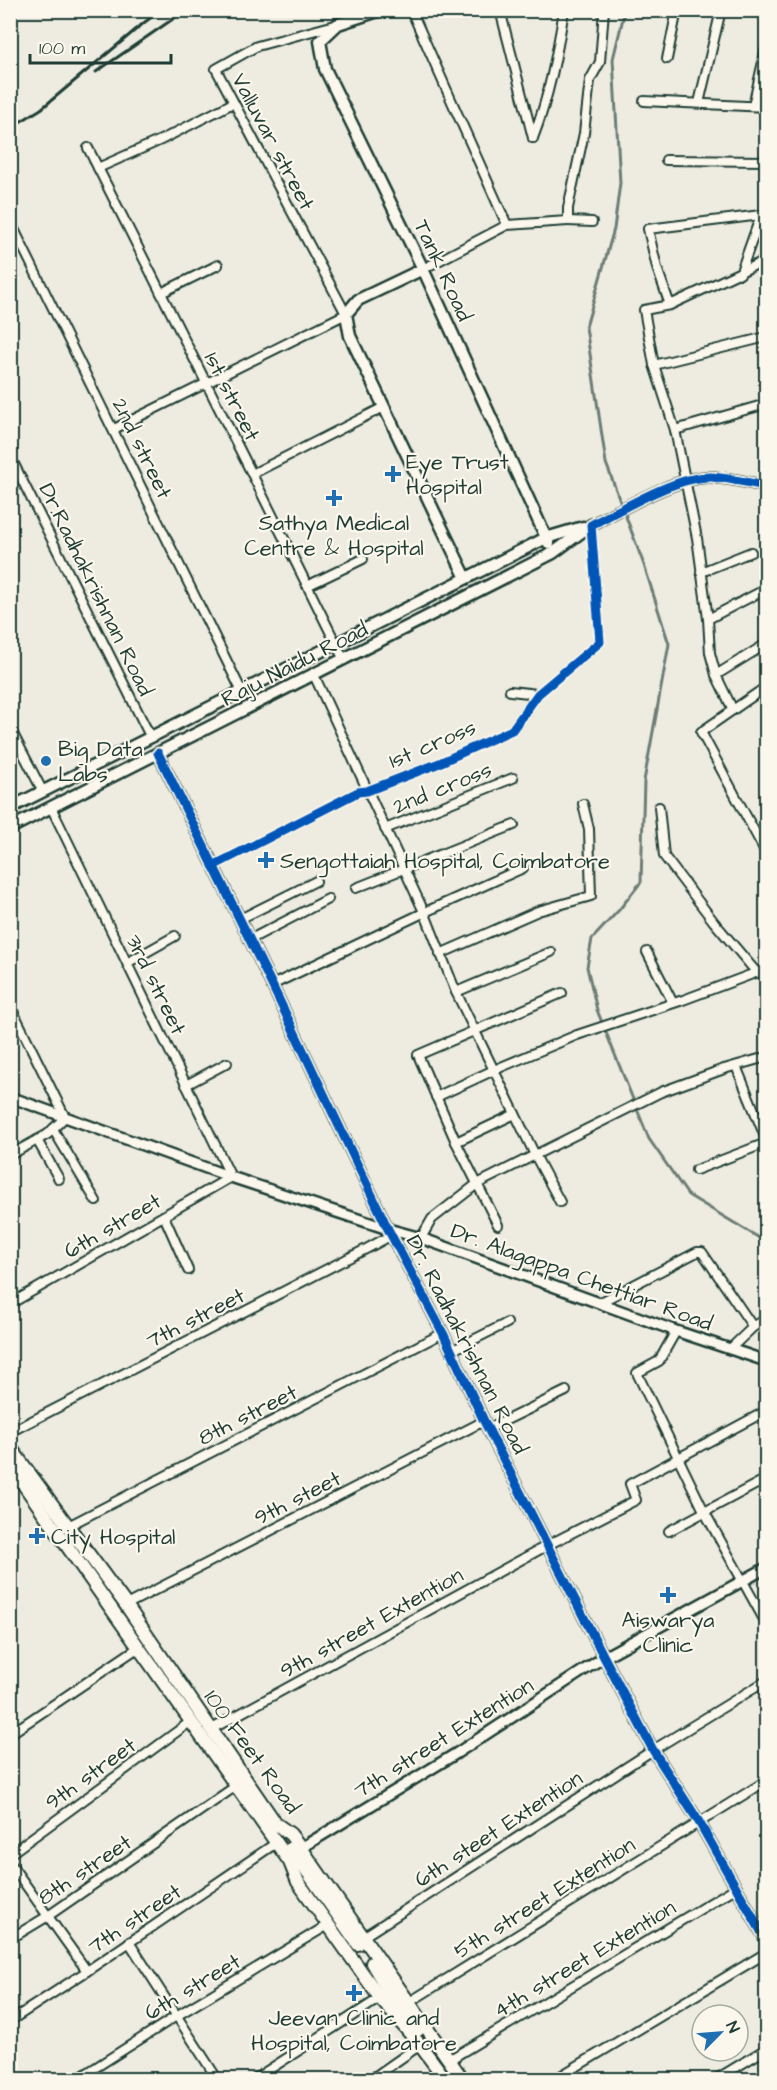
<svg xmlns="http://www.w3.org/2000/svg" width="777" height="2090" font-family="'Architects Daughter',sans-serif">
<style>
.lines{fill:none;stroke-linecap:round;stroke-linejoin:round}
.stream{stroke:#6c7d74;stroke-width:3}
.minor-casing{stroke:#1f3d34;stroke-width:12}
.tertiary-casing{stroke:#1f3d34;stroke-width:14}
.secondary-casing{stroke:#1f3d34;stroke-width:15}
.primary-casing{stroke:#1f3d34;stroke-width:16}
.minor{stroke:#fbf7ec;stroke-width:8}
.tertiary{stroke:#fbf7ec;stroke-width:9}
.secondary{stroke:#fbf7ec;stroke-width:10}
.primary{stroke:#fbf7ec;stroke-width:12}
.rail{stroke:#1f3d34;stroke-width:3}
.cycleway-casing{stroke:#fbf7ec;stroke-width:13}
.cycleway{stroke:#0057b8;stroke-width:9}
.poi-dot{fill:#1f6fb2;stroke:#fbf7ec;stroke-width:2}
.labels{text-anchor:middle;stroke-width:4.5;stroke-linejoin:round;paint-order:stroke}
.street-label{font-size:22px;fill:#1f3d34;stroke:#fbf7ec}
.poi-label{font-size:22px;fill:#1f3d34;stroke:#fbf7ec;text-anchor:start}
</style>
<rect width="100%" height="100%" fill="#eeece1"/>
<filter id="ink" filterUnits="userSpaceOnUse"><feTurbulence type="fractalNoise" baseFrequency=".0167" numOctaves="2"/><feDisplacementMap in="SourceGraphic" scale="12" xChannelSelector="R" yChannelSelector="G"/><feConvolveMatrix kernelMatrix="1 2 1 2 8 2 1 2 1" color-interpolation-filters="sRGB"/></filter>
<g filter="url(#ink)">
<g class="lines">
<path class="stream" d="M625,10L613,59L620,183L614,229L586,327L606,463L644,565L669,644L644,781L641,882L619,910L592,939L587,967L597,1010L649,1139L688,1195L766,1242"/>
<defs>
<g id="minor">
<path d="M411,10L507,225L423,269"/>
<path d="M500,10L533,138"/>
<path d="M667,59L677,10"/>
<path d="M644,101L766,107"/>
<path d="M699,103L721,10"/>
<path d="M753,106L766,48"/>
<path d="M533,138C549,97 557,54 564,10"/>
<path d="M88,148L252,474L344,660"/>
<path d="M666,160L766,161"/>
<path d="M98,168L163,139L233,103"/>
<path d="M10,221L242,692"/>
<path d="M592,222L568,221V208L584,133L590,80L600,62L604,10"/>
<path d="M507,225L568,221"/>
<path d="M740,274L761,215L766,213"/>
<path d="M161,293L218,265"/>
<path d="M670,305L657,268L648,229L761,215"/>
<path d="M654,365L766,337"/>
<path d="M114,429L346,314L216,69L257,46L335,25"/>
<path d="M675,430L766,404"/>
<path d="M10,456L151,738"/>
<path d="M252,474L384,407"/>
<path d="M701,572L751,552"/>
<path d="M307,586L363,559"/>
<path d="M708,619L766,589"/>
<path d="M314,675L425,914L456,992L535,1155L560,1202"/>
<path d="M716,675L766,644"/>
<path d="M510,691L538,694"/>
<path d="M733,710L716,675L710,653L708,619L697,538L675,430L654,365L644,310L670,305L766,260"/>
<path d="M10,728L43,792"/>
<path d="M659,807L664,856L714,922L757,973"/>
<path d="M385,829L513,778"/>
<path d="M765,851L701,732L766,687"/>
<path d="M213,866L358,792L367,791L437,764L512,730L538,694L600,642L591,525"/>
<path d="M356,888L514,825"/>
<path d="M240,919L316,881"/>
<path d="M249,940L328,899"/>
<path d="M647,952L673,1003"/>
<path d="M440,954L538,911L591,896L589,829L583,804"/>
<path d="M127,963L175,936"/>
<path d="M272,985L423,913L523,868"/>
<path d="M456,992L551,952"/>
<path d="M10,1005L65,1117L48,1134L10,1155"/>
<path d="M736,1066L766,1139"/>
<path d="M186,1085L227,1063"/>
<path d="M436,1097L494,1070L577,1035L683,1000L766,969"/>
<path d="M53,1129L96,1201"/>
<path d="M37,1140L59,1179"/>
<path d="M456,1142L515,1114"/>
<path d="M696,1170L766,1143"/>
<path d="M164,1216L188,1270"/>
<path d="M498,1225L456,1142L418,1055L562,993"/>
<path d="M421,1238L432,1219L477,1184L661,1092L724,1069L766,1057"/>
<path d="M599,1303L697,1252H702L753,1327"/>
<path d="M10,1304L231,1177L51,807"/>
<path d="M676,1331L659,1361L637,1373L704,1511L766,1623"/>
<path d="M730,1349L753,1327L766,1319"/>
<path d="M451,1351L507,1323"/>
<path d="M488,1429L566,1391"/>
<path d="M10,1432L368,1248L390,1236L388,1230"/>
<path d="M68,1526L443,1333"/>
<path d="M669,1531L766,1479"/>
<path d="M126,1605L484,1421"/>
<path d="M210,1730L548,1545L636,1500L630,1484L766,1411"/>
<path d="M10,1734L139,1647"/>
<path d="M10,1854L190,1722"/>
<path d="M10,1863L87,1971"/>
<path d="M363,1937L653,1750L766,1681"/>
<path d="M10,1939L48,1916L236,1786"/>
<path d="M129,1942L218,2080"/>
<path d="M408,2003L766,1781"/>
<path d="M10,2021L87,1971L276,1843"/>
<path d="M449,2060L737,1887"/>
<path d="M76,2080L178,2015L328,1925"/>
<path d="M253,2080L380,1998"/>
<path d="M370,2080L420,2045"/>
<path d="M554,2080L766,1953"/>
<path d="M715,2080L766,2049"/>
</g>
<g id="tertiary">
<path d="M591,525C623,509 676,476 711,477C730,478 749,483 766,486"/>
<path d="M158,753L272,985L388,1229L443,1333L484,1421L604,1657L653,1750L699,1822L766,1940"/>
<path d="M10,1097L231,1177L388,1229L421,1238L676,1331L766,1361"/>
<path d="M301,1848L457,1753L604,1657L766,1568"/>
</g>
<g id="secondary">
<path d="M381,10L338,24L320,41L325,69L423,269L549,544"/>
<path d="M423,269L358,300L346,314L350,336L466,578"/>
<path d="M10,808L546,538L583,527"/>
<path d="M10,828L553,553L591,525"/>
</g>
<g id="primary">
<path d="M10,1447L126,1605L276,1824L290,1834L301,1848L463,2080"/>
<path d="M10,1465L290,1862L298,1882L380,1998L420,2045L446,2080"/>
<path d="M291,1848L358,1944"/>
<path d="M372,1963L386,1987L418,2030"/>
</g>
</defs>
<use href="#minor" class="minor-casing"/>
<use href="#tertiary" class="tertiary-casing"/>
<use href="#secondary" class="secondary-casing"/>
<use href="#primary" class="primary-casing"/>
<use href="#minor" class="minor"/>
<use href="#tertiary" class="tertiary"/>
<use href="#secondary" class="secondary"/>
<use href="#primary" class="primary"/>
<g class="rail">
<path d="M96,72L186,10"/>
<path d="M10,128L41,109L145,22L161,10"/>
</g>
<defs>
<g id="cycleway">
<path d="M158,753L272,985L388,1229L443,1333L484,1421L604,1657L653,1750L699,1822L766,1940"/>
<path d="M213,866L358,792L367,791L437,764L512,730L538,694L600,642L591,525C623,509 676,476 711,477C730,478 749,483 766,486"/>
</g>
</defs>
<use href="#cycleway" class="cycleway-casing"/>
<use href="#cycleway" class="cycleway"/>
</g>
</g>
<g class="poi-dot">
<path d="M390 465h6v6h6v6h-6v6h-6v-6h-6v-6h6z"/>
<path d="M331 489h6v6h6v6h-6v6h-6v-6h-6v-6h6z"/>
<circle cx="46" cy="761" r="6"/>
<path d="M263 851h6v6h6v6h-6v6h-6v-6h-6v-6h6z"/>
<path d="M34 1527h6v6h6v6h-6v6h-6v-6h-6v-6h6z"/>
<path d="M665 1586h6v6h6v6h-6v6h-6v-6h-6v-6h6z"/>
<path d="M351 1984h6v6h6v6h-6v6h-6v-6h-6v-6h6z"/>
</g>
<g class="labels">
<g class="street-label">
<text transform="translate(274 141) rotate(62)" y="8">Valluvar street</text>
<text transform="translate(444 270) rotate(65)" y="8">Tank Road</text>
<text transform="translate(233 396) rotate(63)" y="8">1st street</text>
<text transform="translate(143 448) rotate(64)" y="8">2nd street</text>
<text transform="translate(97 589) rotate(64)" y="8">Dr.Radhakrishnan Road</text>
<text transform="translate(294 663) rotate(-27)" y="8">Raju Naidu Road</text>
<text transform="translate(432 743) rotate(-23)" y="8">1st cross</text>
<text transform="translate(442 787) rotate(-22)" y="8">2nd cross</text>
<text transform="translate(157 984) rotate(64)" y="8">3rd street</text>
<text transform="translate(112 1225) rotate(-30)" y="8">6th street</text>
<text transform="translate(582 1276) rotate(20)" y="8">Dr. Alagappa Chettiar Road</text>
<text transform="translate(195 1317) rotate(-27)" y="8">7th street</text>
<text transform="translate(468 1344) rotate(63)" y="8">Dr. Radhakrishnan Road</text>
<text transform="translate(247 1414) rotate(-27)" y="8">8th street</text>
<text transform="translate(297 1497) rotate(-27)" y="8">9th steet</text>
<text transform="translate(371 1622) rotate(-29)" y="8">9th street Extention</text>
<text transform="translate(443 1737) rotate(-32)" y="8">7th street Extention</text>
<text transform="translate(253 1751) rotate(54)" y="8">100 Feet Road</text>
<text transform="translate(90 1773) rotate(-36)" y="8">9th street</text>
<text transform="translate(498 1828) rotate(-33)" y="8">6th steet Extention</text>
<text transform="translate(84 1869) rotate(-34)" y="8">8th street</text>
<text transform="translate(544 1897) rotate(-32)" y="8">5th street Extention</text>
<text transform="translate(134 1918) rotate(-34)" y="8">7th street</text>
<text transform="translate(584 1958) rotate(-31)" y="8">4th street Extention</text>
<text transform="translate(192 1986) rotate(-31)" y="8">6th street</text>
</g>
<g class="poi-label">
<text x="406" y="469">Eye Trust<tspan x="406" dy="25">Hospital</tspan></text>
<text x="334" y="530" text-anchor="middle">Sathya Medical<tspan x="334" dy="25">Centre &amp; Hospital</tspan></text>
<text x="58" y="756">Big Data<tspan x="58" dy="25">Labs</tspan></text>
<text x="280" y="868">Sengottaiah Hospital, Coimbatore</text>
<text x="51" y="1544">City Hospital</text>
<text x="668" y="1627" text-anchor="middle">Aiswarya<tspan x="668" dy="25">Clinic</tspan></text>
<text x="354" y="2025" text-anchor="middle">Jeevan Clinic and<tspan x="354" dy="25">Hospital, Coimbatore</tspan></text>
</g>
</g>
<rect width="777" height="2090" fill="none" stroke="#fbf7ec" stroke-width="36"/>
<rect x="18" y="18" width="741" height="2054" fill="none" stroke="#1f3d34" stroke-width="2" filter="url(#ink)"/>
<g transform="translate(720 2033) rotate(65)"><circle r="28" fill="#fbf7ec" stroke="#a3ada2" stroke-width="1.5"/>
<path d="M0-4.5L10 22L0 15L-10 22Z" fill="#1f6fb2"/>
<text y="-9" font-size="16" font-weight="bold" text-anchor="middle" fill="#1f3d34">N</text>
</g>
<path d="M30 54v9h141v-9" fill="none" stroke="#1f3d34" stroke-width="3"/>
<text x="39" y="54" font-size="18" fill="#1f3d34" stroke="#fbf7ec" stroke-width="4.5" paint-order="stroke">100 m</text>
</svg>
